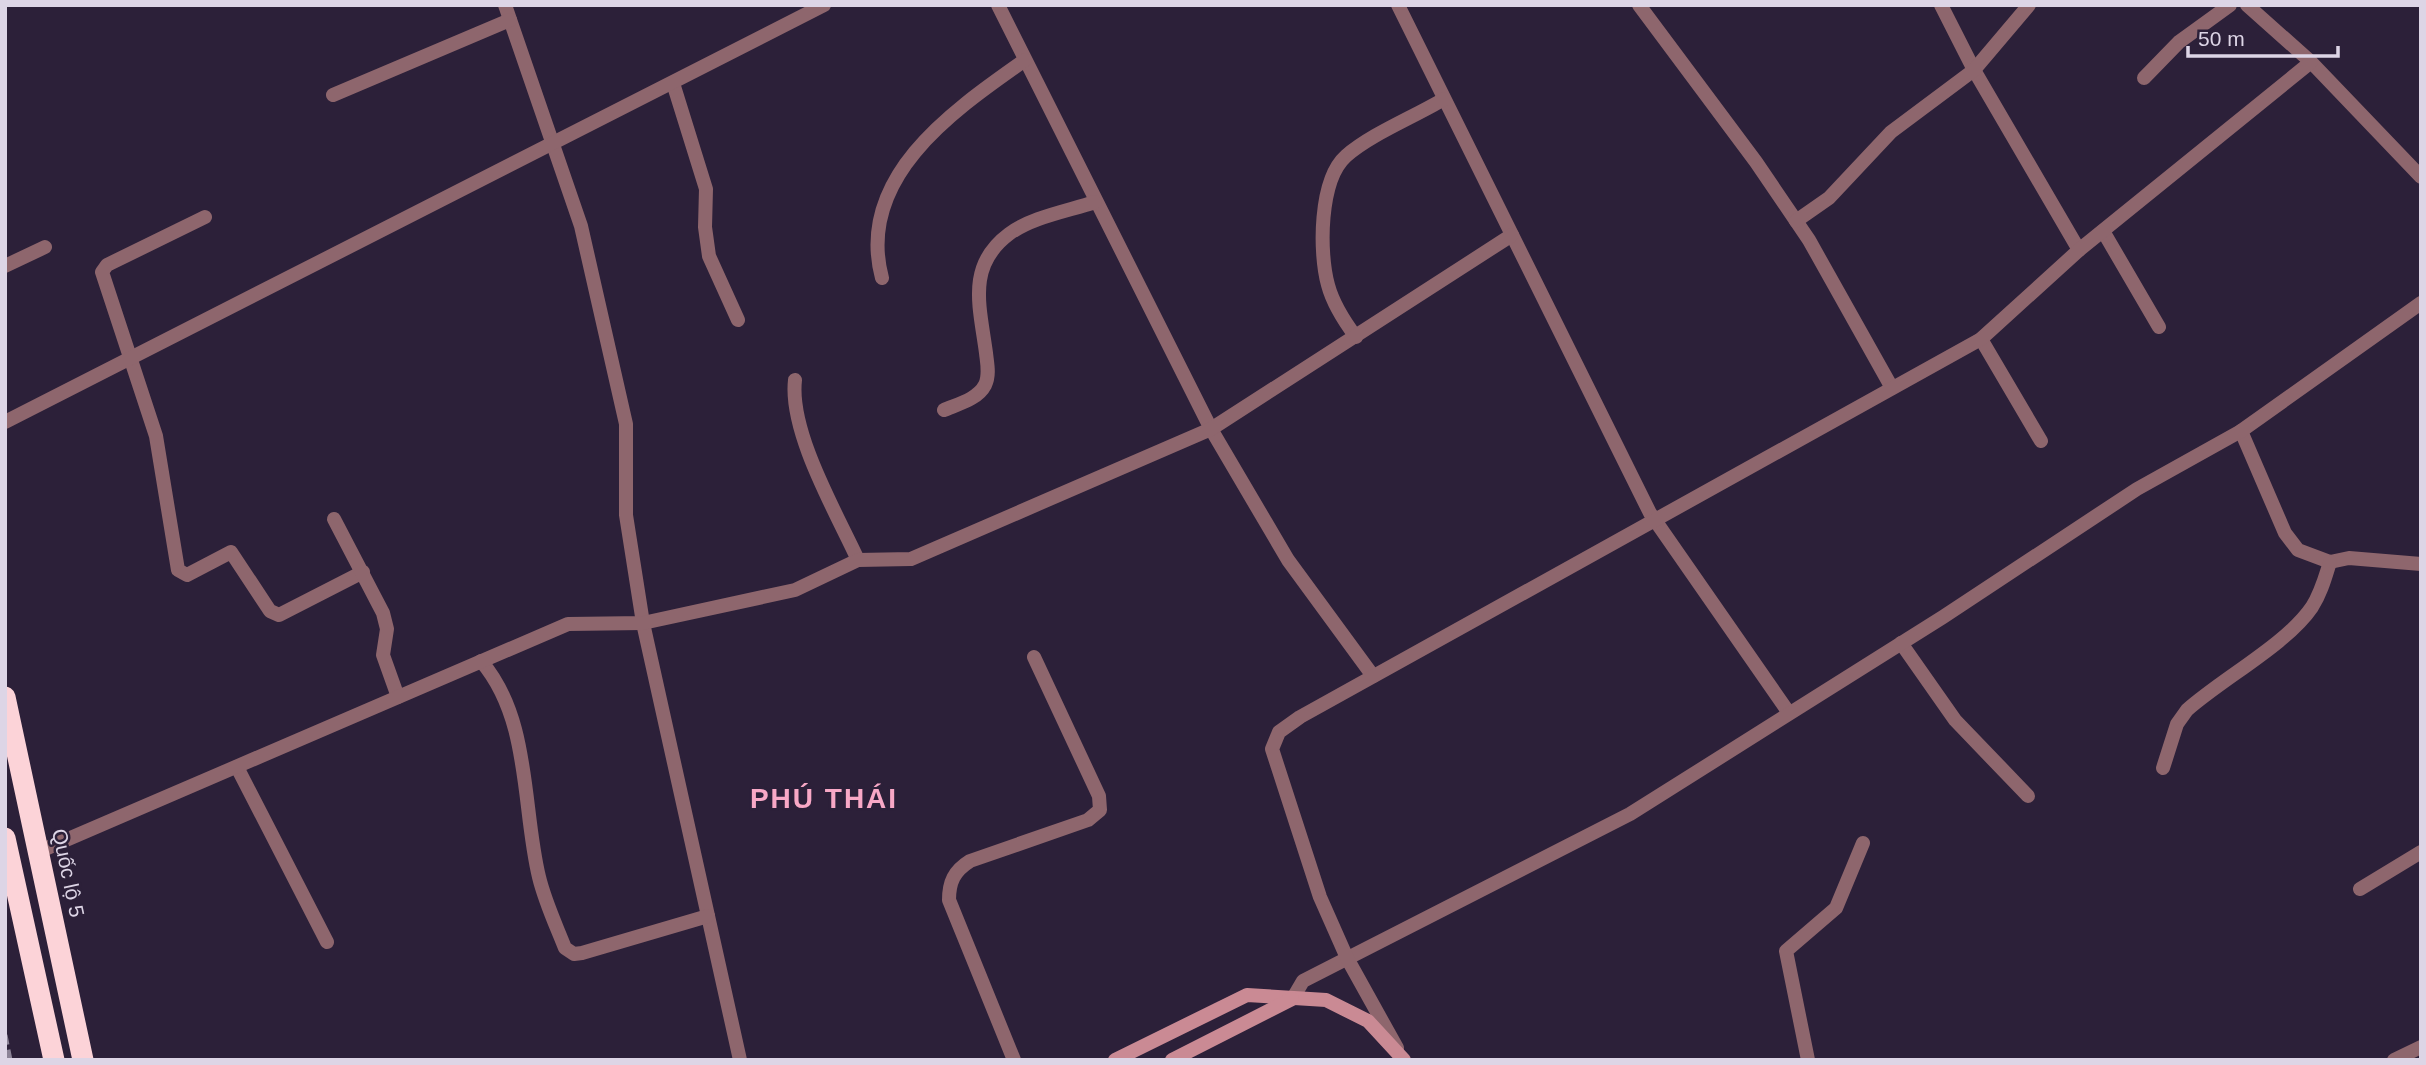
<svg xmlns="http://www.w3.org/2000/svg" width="2426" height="1065" font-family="Helvetica,sans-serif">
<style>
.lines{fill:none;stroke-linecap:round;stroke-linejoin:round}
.street{stroke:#8e666d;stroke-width:14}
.secondary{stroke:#ca8a94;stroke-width:14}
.highway{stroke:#fcd3d8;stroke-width:21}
.rail{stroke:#8c8397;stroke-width:5;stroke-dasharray:10 5;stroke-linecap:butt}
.labels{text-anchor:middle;stroke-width:5;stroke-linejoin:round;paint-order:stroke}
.street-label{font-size:21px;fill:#ddd5e6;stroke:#2c2039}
.district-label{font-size:28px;font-weight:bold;letter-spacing:2px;fill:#f8a8c6;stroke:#2c2039}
</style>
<rect width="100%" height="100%" fill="#2c2039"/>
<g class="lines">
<g class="street">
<path d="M505,5L581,226L626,424V515L643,623L740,1060"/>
<path d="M998,5L1211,429L1288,560L1373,676"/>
<path d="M1398,5L1650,513L1789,713"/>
<path d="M1639,5L1756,162L1809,240L1892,388"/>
<path d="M1941,5L1974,70L2079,250"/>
<path d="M2247,5L2311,62L2421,177"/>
<path d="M2144,78L2179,42L2230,5"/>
<path d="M673,83L706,189L705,227L709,256L738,320"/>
<path d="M333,95L510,20"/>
<path d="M205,217L107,265L102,272L156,436L178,570L187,575L231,552L270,611L279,615L363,572"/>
<path d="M1796,221L1829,198L1891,132L1974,70L2029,5"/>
<path d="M2103,231L2159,327"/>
<path d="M5,266L45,247"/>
<path d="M882,278C855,177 954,110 1025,60"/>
<path d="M1356,337C1344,321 1333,304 1328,285C1319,253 1319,180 1346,156C1371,134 1414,117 1444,99"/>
<path d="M1981,339L2041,441"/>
<path d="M795,380C789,432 836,512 858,560"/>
<path d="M944,410C958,404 978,399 985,385C990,375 987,363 986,353C980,307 966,266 1009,234C1032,217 1068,211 1095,202"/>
<path d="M5,422L824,5"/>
<path d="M2241,431L2285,533L2298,550L2330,562L2349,558L2421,564"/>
<path d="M334,519L383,613L387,629L383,655L398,697"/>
<path d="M1901,643L1955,720L2028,796"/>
<path d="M481,661C531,719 522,807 539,877C545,902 556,925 565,948L574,954L582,953L708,916"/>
<path d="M237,767L327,942"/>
<path d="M2163,768L2177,724L2187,710C2223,678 2287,644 2312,607C2321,593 2325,578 2330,562"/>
<path d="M38,852L568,624L643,623L795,590L858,560L911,559L1211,429L1512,235"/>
<path d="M2360,889L2421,852"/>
<path d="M1293,998L1303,981L1630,814L1943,617L2137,489L2241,431L2421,303"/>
<path d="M1397,1048L1347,958L1320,897L1272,749L1279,732L1300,717L1981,339L2079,250L2311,62"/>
<path d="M1014,1060L949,900C949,882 954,871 970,861L1088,820L1100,810L1099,796L1034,657"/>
<path d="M1808,1060L1786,951L1836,908L1863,843"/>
<path d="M2394,1060L2421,1047"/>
</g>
<g class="secondary">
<path d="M1115,1060L1247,995L1326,1000L1368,1021L1404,1060"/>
<path d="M1172,1060L1292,999"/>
</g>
<g class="highway">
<path d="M5,697L83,1060"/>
<path d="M5,838L54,1060"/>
</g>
<path class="rail" d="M5,1035L10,1060"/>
</g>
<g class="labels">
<g class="street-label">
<text transform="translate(68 873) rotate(78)" y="7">Quốc lộ 5</text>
</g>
<g class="district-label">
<text x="824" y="808">PHÚ THÁI</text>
</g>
</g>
<rect width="2426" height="1065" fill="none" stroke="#ddd5e6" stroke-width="14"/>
<path d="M2188 46v10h150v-10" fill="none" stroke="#ddd5e6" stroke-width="3.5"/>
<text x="2198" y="46" font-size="21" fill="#ddd5e6" stroke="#2c2039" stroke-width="5" paint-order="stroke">50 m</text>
</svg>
